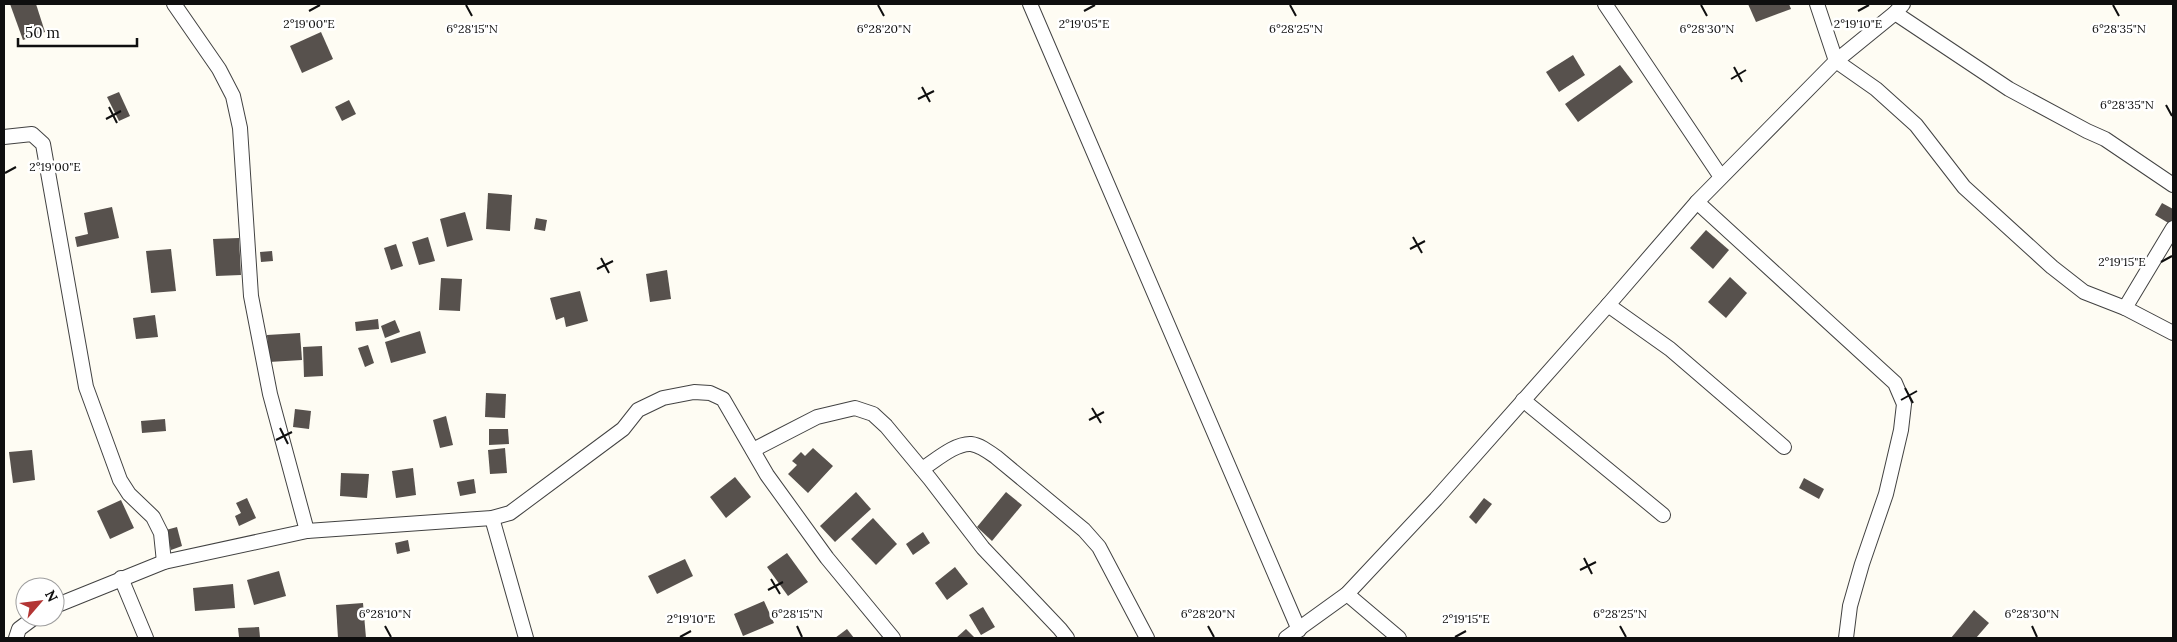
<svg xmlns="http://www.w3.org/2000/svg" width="2177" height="642" font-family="Lora,serif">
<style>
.building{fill:#57514d}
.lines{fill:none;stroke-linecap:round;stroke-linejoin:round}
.street-casing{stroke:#424242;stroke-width:16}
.street{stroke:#fff;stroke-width:14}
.ticks{fill:none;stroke:#0f0f0f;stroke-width:2}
.ticks-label{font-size:12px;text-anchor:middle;fill:#0f0f0f;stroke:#fff;stroke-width:5;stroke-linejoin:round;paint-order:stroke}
</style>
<rect width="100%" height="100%" fill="#fefcf3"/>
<g class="building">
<path d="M10,4H36L45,32L23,40Z"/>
<path d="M1748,4H1789L1791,9L1756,22Z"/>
<path d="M321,32L333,59L302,73L290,46Z"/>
<path d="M1573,55L1585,75L1559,92L1546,72Z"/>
<path d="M1620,65L1633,82L1578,122L1565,104Z"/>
<path d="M119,92L130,116L119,121L107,97Z"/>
<path d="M349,100L356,114L342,121L335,107Z"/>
<path d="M488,193L512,195L510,231L486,229Z"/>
<path d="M2162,203L2173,209V218L2170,224L2155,215Z"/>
<path d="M112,207L119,238L77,247L75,237L88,234L84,213Z"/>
<path d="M465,212L473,240L447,247L440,219Z"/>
<path d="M536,218L547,220L545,231L534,229Z"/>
<path d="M1706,230L1729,250L1713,269L1690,248Z"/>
<path d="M428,237L435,261L419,265L412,242Z"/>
<path d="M239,238L241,275L216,276L213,239Z"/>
<path d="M396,244L403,266L391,270L384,248Z"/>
<path d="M171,249L176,291L151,293L146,251Z"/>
<path d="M272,251L273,261L261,262L260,252Z"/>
<path d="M667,270L671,299L650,302L646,274Z"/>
<path d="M1730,277L1747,293L1726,318L1708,302Z"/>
<path d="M441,278L462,279L460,311L439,310Z"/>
<path d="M580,291L588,321L566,327L564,317L556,320L550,298Z"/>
<path d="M155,315L158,337L136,339L133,318Z"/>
<path d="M378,319L379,329L356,331L355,322Z"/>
<path d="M395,320L400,332L385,338L381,326Z"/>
<path d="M420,331L426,353L391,363L385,342Z"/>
<path d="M300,333L302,360L269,362L267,335Z"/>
<path d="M368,345L374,363L365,367L358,348Z"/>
<path d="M322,346L323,376L304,377L303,347Z"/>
<path d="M486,393L506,394L505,418L485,417Z"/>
<path d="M295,409L311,411L309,429L293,427Z"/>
<path d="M446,416L453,445L440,448L433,420Z"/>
<path d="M165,419L166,431L142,433L141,421Z"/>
<path d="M489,429H508L509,444L489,445Z"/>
<path d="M505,448L507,473L490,474L488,450Z"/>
<path d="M813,448L833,466L808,493L788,474L797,465L792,461L801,452L805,456Z"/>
<path d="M32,450L35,480L13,483L9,452Z"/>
<path d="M413,468L416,495L396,498L392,471Z"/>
<path d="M341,473L369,474L367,498L340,496Z"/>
<path d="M735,477L751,497L726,518L710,497Z"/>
<path d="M1804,478L1824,489L1819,499L1799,488Z"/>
<path d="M474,479L476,493L460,496L457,482Z"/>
<path d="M856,492L871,509L835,542L820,526Z"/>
<path d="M1006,492L1022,505L992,541L977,527Z"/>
<path d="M247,498L256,518L239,526L235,516L241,513L236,503Z"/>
<path d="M1484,498L1492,504L1476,524L1469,517Z"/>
<path d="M121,500L134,528L110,539L97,511Z"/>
<path d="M873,518L897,544L876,565L851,539Z"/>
<path d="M177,527L182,546L171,550L166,530Z"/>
<path d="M923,532L930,543L913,555L906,544Z"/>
<path d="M408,540L410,551L397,554L395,543Z"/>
<path d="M787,553L808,582L788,596L767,567Z"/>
<path d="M685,559L693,576L657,594L648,576Z"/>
<path d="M955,567L968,584L947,600L935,583Z"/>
<path d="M279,571L286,596L254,605L247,580Z"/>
<path d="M233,584L235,608L195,611L193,588Z"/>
<path d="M764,601L774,623L743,636L734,614Z"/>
<path d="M363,603L366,638H338L336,605Z"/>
<path d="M983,607L995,627L981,635L969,615Z"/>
<path d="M1974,610L1989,623L1976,638H1951Z"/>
<path d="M259,627L260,637H239L238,628Z"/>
<path d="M847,629L854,638H835Z"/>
<path d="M966,629L975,638H956Z"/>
</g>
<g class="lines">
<defs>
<g id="street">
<path d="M174,4L219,69L233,96L240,128L251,296L270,394L307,531"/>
<path d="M1030,4L1299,630"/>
<path d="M1605,4L1721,177"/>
<path d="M1817,4L1836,61L1876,89L1916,125L1964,187L2052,267L2084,292L2125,308"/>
<path d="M1895,13L2009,89L2087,131L2105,139L2173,185"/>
<path d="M4,137L32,134L43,144L86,387L120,480L129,494L153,517L161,533L164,562"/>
<path d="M1697,202L1895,383L1904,404L1901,430L1886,494L1862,564L1850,606L1846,638"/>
<path d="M2173,228L2125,308L2173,333"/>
<path d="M1608,305L1670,349L1784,447"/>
<path d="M1523,400L1663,515"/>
<path d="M753,450L817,417L855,408L873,414L886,426L930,479L983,548L1060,629L1067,638"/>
<path d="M922,469C935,461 955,443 971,444C980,445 989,452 996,457L1084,530L1099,547L1147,638"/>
<path d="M492,518L526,638"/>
<path d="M121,578L146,638"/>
<path d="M1347,594L1399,638"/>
<path d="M55,606L164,562L307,531L492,518L510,513L623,429L638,410L663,398L694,392L710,393L723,399L767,475L827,558L893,638"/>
<path d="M16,638L19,629L35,617"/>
<path d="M1286,638L1347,594L1436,499L1608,305L1697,202L1836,61L1895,13L1903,4"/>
</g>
</defs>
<use href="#street" class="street-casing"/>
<use href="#street" class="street"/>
</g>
<path class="ticks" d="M466,5L472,16M878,5L884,16M1290,5L1296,16M1701,5L1707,16M2113,5L2119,16M309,11L320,5M1084,11L1095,5M1858,11L1869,5M1734,67L1742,82M1731,79L1746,70M922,87L930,102M918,99L934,91M2166,105L2172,116M109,107L117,123M106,119L121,111M5,173L16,167M1413,237L1422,253M1410,249L1425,241M601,258L609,273M2161,262L2172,256M597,269L613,261M1905,388L1913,403M1901,400L1917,391M1092,408L1101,423M1089,420L1104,412M280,428L288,444M276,440L292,432M1584,558L1592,574M1580,570L1596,562M771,579L780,594M768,590L783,582M385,626L391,637M797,626L802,637M1208,626L1214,637M1620,626L1626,637M2032,626L2037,637M680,637L691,631M1455,637L1466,631"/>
<g class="ticks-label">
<text x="309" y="28">2°19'00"E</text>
<text x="1084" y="28">2°19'05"E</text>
<text x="1858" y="28">2°19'10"E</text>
<text x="2119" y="33">6°28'35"N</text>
<text x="472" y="33">6°28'15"N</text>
<text x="884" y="33">6°28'20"N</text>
<text x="1296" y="33">6°28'25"N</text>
<text x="1707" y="33">6°28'30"N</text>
<text x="2127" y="109">6°28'35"N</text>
<text x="55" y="171">2°19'00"E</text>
<text x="2122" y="266">2°19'15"E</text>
<text x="385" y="618">6°28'10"N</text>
<text x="797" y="618">6°28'15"N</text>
<text x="1208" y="618">6°28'20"N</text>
<text x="1620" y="618">6°28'25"N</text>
<text x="2032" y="618">6°28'30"N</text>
<text x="691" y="623">2°19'10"E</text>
<text x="1466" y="623">2°19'15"E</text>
</g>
<rect width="2177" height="642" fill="none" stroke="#0f0f0f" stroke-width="10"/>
<g transform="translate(40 602) rotate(62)"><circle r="24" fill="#ffffff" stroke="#9f9f9f"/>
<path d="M0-4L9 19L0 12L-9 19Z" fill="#b33534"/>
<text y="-8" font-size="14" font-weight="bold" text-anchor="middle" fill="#0f0f0f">N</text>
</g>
<path d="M18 38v8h119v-8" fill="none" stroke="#0f0f0f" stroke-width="2.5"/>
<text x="25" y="38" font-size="15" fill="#0f0f0f" stroke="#ffffff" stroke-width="4" paint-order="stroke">50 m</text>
</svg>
